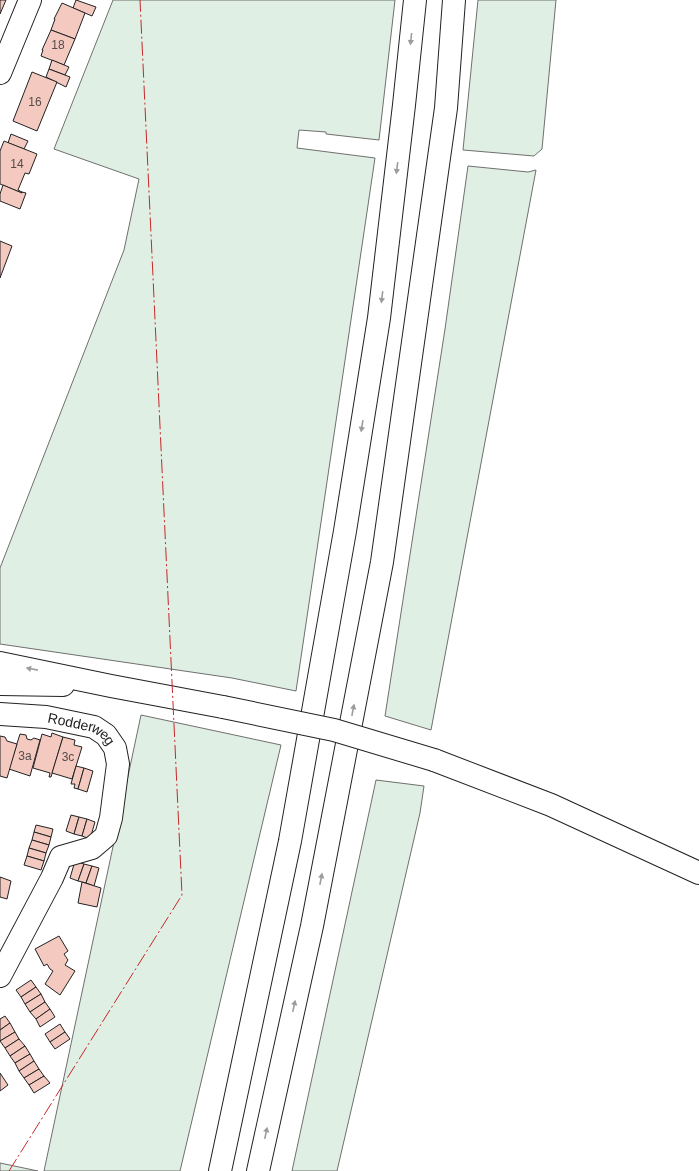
<svg xmlns="http://www.w3.org/2000/svg" width="699" height="1171" font-family="Helvetica,sans-serif">
<style>
.green{fill:#e0efe3;stroke:#6f6f6f}
.building{fill:#f3c9c0;stroke:#222}
.lines{fill:none;stroke-linecap:round;stroke-linejoin:round}
.minor-casing{stroke:#222;stroke-width:24}
.major-casing{stroke:#222;stroke-width:24}
.highway-casing{stroke:#222;stroke-width:24}
.minor{stroke:#fff;stroke-width:22}
.major{stroke:#fff;stroke-width:22}
.highway{stroke:#fff;stroke-width:22}
.major-bridge-casing{stroke:#222;stroke-width:24;stroke-linecap:butt}
.major-bridge{stroke:#fff;stroke-width:22}
.power{stroke:#c62828;stroke-width:1;stroke-dasharray:14 3 2 3;stroke-linecap:butt}
.oneway{fill:#9c9c9c}
.labels{text-anchor:middle;stroke-width:3;stroke-linejoin:round;paint-order:stroke}
.number-label{font-size:12px;fill:#564c4a}
.street-label{font-size:14px;fill:#222;stroke:#fff}
</style>
<rect width="100%" height="100%" fill="#fff"/>
<g class="green">
<path d="M113,0H395L379,140L326,134V132L299,130L297,148L375,158L296,691L232,678L0,644V568L124,250L139,179L54,149Z"/>
<path d="M478,0H556L542,149L534,156L463,150Z"/>
<path d="M468,166L528,172L536,170L431,730L385,716L445,329Z"/>
<path d="M141,715L281,745L180,1171H44Z"/>
<path d="M376,780L424,786L420,813L337,1171H292Z"/>
<path d="M0,1163L38,1171H0Z"/>
</g>
<g class="building">
<path d="M0,0H6L0,14Z"/>
<path d="M76,0L96,7L92,16L73,8Z"/>
<path d="M62,3L85,13L75,39L51,30L55,19H54Z"/>
<path d="M51,30L75,39L64,65L41,56L43,50H42Z"/>
<path d="M52,60L69,67L65,75L49,69Z"/>
<path d="M49,69L70,77L66,87L46,77Z"/>
<path d="M32,72L57,82L37,131L13,121Z"/>
<path d="M11,134L28,141L24,149L8,143Z"/>
<path d="M4,141L37,154L29,174L25,173L18,190L22,192V193L0,184V151Z"/>
<path d="M3,185L22,193V192L26,193L20,209L0,201V194Z"/>
<path d="M0,241L12,246L0,278Z"/>
<path d="M52,733L63,737L51,777H49L50,773L33,768L42,734L51,737Z"/>
<path d="M20,734L26,735L27,739L31,740L34,738L40,740L30,776L9,769Z"/>
<path d="M0,736L5,737L7,741L17,744L7,778L0,776Z"/>
<path d="M63,737L75,740L74,745L82,747L72,779L52,773Z"/>
<path d="M76,766L84,768L78,789L74,788L75,784H71Z"/>
<path d="M84,768L93,771L87,792L78,789Z"/>
<path d="M71,815L79,817L74,834L66,831Z"/>
<path d="M79,817L87,819L82,836L74,834Z"/>
<path d="M87,819L95,822L90,839L82,836Z"/>
<path d="M36,825L53,829L51,837L34,832Z"/>
<path d="M34,832L51,837L49,845L32,840Z"/>
<path d="M32,840L49,845L46,853L29,848Z"/>
<path d="M29,848L46,853L44,861L27,856Z"/>
<path d="M27,856L44,861L41,870L24,865Z"/>
<path d="M75,861L84,864L78,881L70,878Z"/>
<path d="M84,864L92,866L86,883L78,881Z"/>
<path d="M92,866L99,868L94,886L86,883Z"/>
<path d="M0,877L11,881L7,899L0,897Z"/>
<path d="M82,882L101,888L97,907L78,903Z"/>
<path d="M59,936L68,951L64,954L68,960L65,965L75,971L60,995L45,984L53,971L50,969L47,964L44,966L35,949Z"/>
<path d="M31,980L36,987L21,997L16,990Z"/>
<path d="M36,987L41,994L25,1004L21,997Z"/>
<path d="M41,994L45,1002L30,1012L25,1004Z"/>
<path d="M45,1002L50,1009L36,1019L30,1012Z"/>
<path d="M50,1009L55,1017L40,1027L36,1019Z"/>
<path d="M5,1016L10,1023L0,1030V1019Z"/>
<path d="M10,1023L15,1032L0,1041V1030Z"/>
<path d="M60,1024L65,1032L50,1042L45,1034Z"/>
<path d="M15,1032L19,1039L5,1048L0,1041Z"/>
<path d="M65,1032L70,1039L55,1049L50,1042Z"/>
<path d="M19,1039L25,1046L10,1056L5,1048Z"/>
<path d="M25,1046L30,1054L15,1063L10,1056Z"/>
<path d="M30,1054L34,1061L19,1071L15,1063Z"/>
<path d="M34,1061L39,1069L24,1078L19,1071Z"/>
<path d="M39,1069L44,1076L29,1085L24,1078Z"/>
<path d="M0,1073L8,1085L0,1091Z"/>
<path d="M44,1076L50,1083L34,1093L29,1085Z"/>
</g>
<g class="lines">
<defs>
<g id="minor">
<path d="M0,73L30,0"/>
<path id="s1" d="M0,714L46,717L94,727L106,735L115,748L118,764L111,818L106,836L92,848L61,857L52,878L0,976"/>
</g>
<g id="major">
<path d="M0,663L111,686L223,707"/>
<path d="M0,684L63,685"/>
<path d="M434,760L551,805L699,873"/>
</g>
<g id="highway">
<path d="M220,1171L290,841L345,531L379,318L404,105L415,0"/>
<path d="M258,1171L312,926L382,562L446,108L454,0"/>
</g>
</defs>
<use href="#minor" class="minor-casing"/>
<use href="#major" class="major-casing"/>
<use href="#highway" class="highway-casing"/>
<use href="#minor" class="minor"/>
<use href="#major" class="major"/>
<use href="#highway" class="highway"/>
<defs>
<path id="major-bridge" d="M223,707L334,730L434,760"/>
</defs>
<use href="#major-bridge" class="major-bridge-casing"/>
<use href="#major-bridge" class="major-bridge"/>
<path class="power" d="M9,1171L182,895L140,0"/>
</g>
<defs><path id="oneway-solid" d="M-6-.8H1V-3.2L6.5 0L1 3.2V.8H-6Z"/></defs>
<g class="oneway">
<use href="#oneway-solid" transform="translate(411 39) rotate(96)"/>
<use href="#oneway-solid" transform="translate(397 168) rotate(97)"/>
<use href="#oneway-solid" transform="translate(382 297) rotate(97)"/>
<use href="#oneway-solid" transform="translate(362 426) rotate(99)"/>
<use href="#oneway-solid" transform="translate(32 669) rotate(-169)"/>
<use href="#oneway-solid" transform="translate(353 710) rotate(-79)"/>
<use href="#oneway-solid" transform="translate(321 879) rotate(-79)"/>
<use href="#oneway-solid" transform="translate(294 1006) rotate(-78)"/>
<use href="#oneway-solid" transform="translate(266 1133) rotate(-78)"/>
</g>
<g class="labels">
<g class="number-label">
<text x="58" y="49">18</text>
<text x="35" y="106">16</text>
<text x="17" y="168">14</text>
<text x="25" y="760">3a</text>
<text x="68" y="761">3c</text>
</g>
<g class="street-label">
<text dy="5" stroke="none"><textPath href="#s1" startOffset="84">Rodderweg</textPath></text>
</g>
</g>
</svg>
